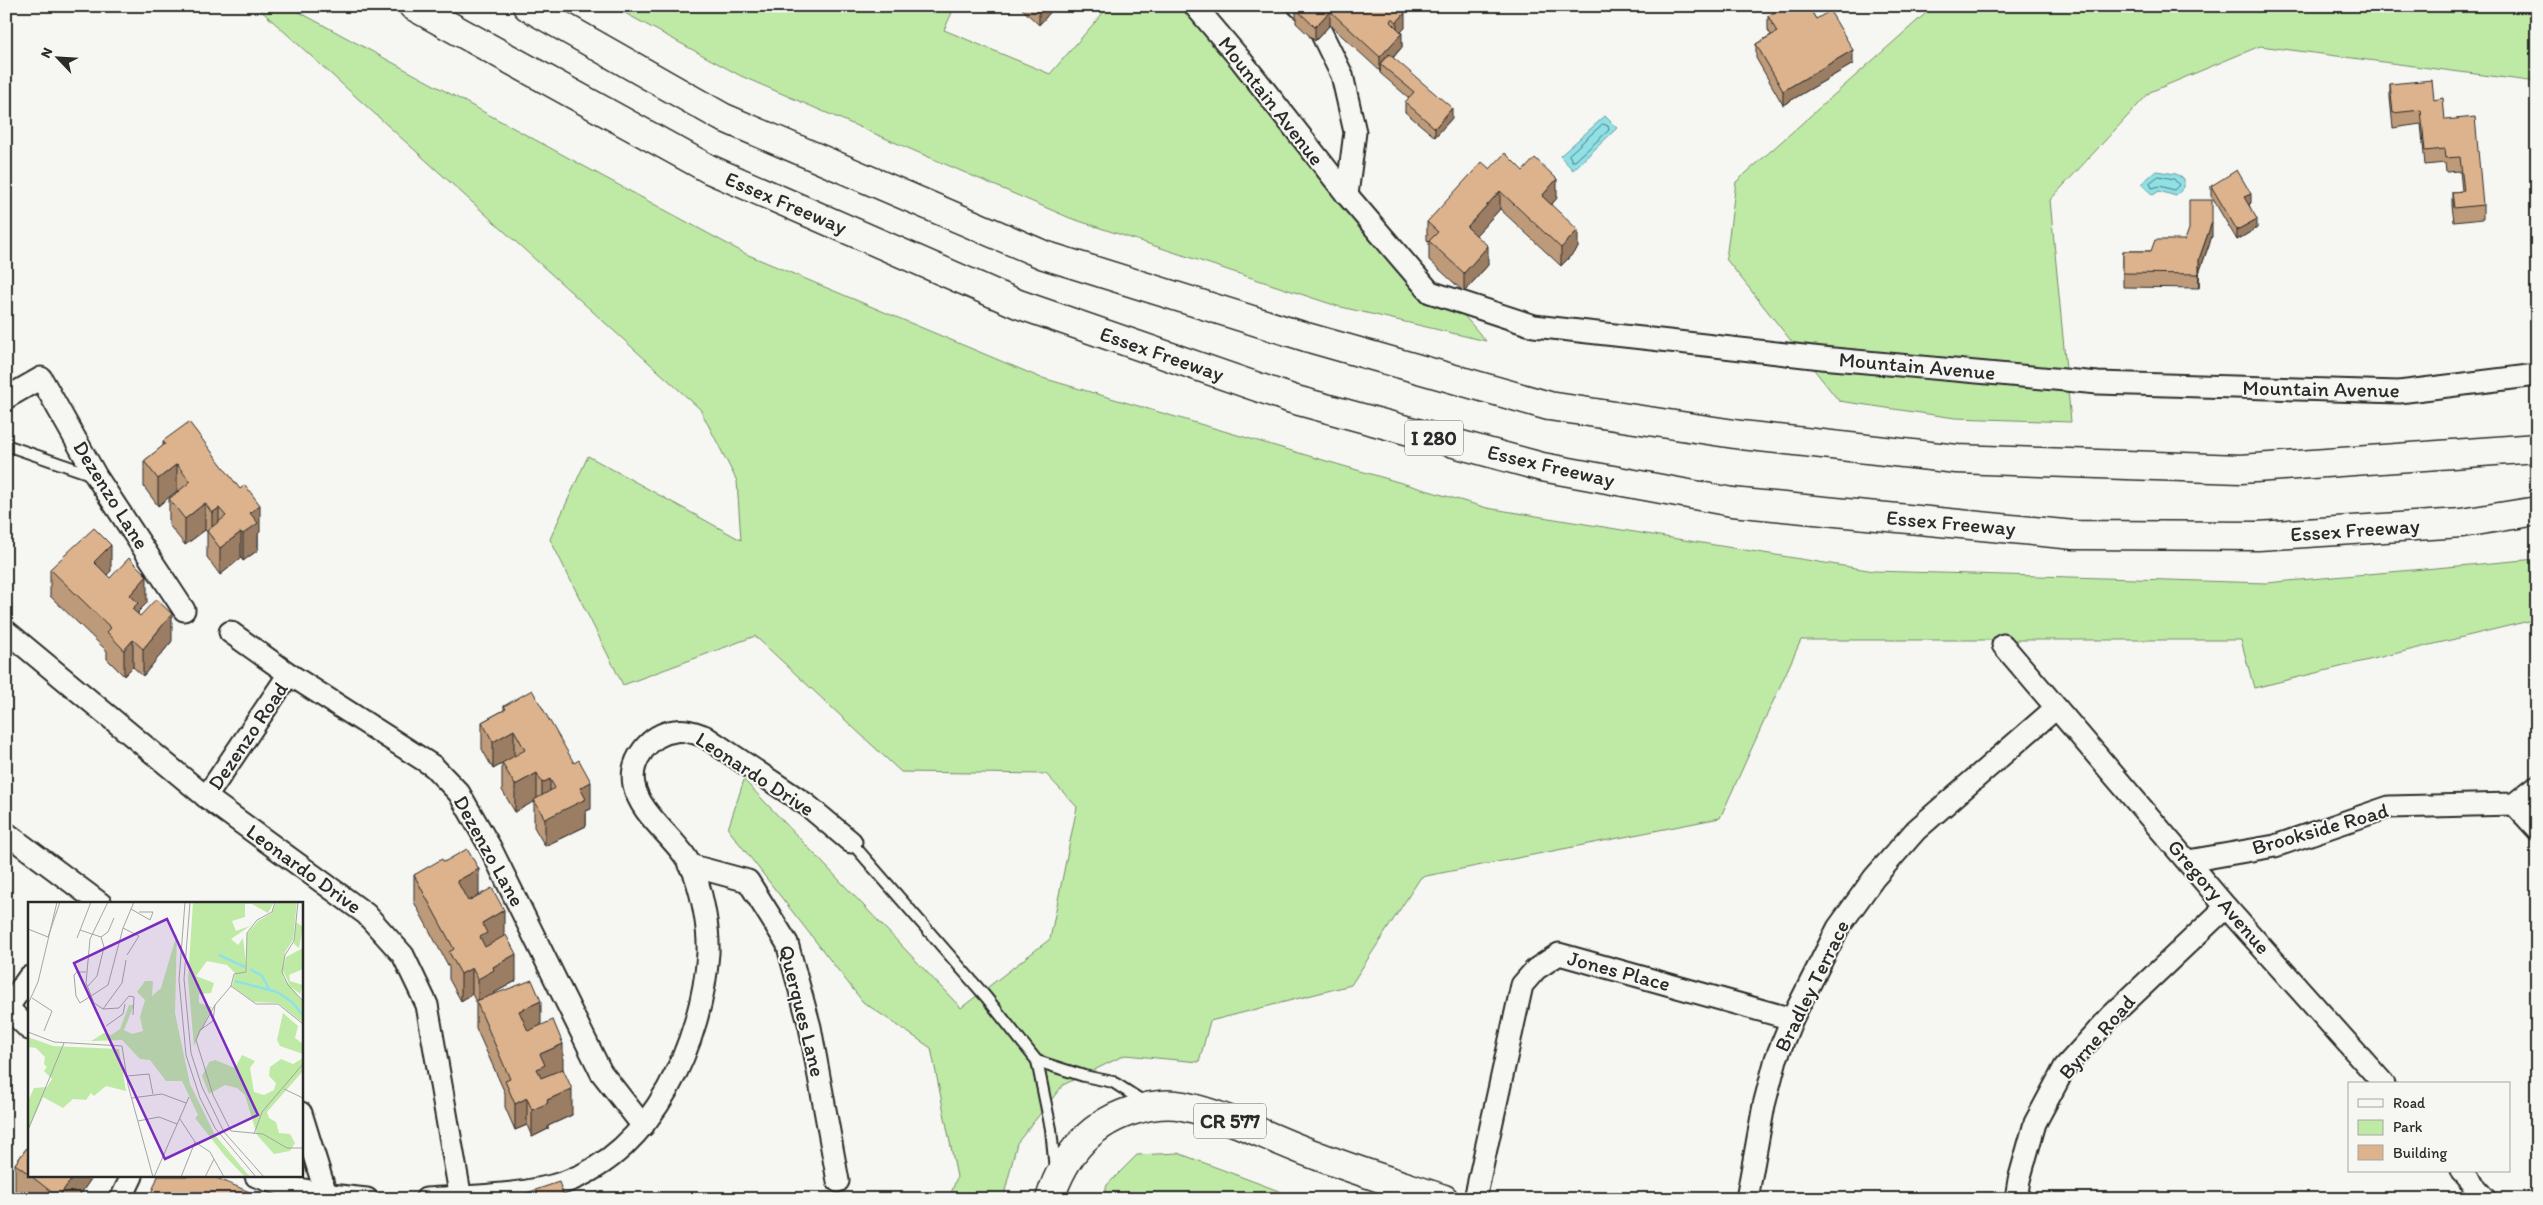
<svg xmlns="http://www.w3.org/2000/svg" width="2543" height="1205" font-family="Itim,sans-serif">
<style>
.green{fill:#bfeaa6;stroke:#758a68}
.water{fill:#8fe1e6;stroke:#67989b}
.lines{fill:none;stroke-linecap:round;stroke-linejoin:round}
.shore{stroke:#537476;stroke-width:1}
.lane-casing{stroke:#2b2b2b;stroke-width:14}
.street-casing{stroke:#2b2b2b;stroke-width:25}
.primary-casing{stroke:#2b2b2b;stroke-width:31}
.highway-casing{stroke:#2b2b2b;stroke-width:31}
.lane{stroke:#f6f6f2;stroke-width:10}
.street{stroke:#f6f6f2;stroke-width:21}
.primary{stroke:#f6f6f2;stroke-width:28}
.highway{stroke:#f6f6f2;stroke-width:28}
.wall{fill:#bd9a79;stroke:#2b2b2b}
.shaded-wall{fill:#9a7d63;stroke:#2b2b2b}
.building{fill:#dcb38d;stroke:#2b2b2b}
.labels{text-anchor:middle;stroke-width:4;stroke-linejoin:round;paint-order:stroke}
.shield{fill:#f6f6f2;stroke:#686867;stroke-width:1}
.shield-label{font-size:20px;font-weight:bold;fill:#2b2b2b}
.street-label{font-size:21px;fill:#2b2b2b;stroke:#f6f6f2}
.inset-river{fill:none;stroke:#8fe1e6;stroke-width:2.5}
.inset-road{fill:none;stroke:#a5a5a2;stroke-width:1}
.view{fill:#7b2cbf;fill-opacity:0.15;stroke:#7b2cbf;stroke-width:2.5}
.inset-edge{fill:none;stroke:#2b2b2b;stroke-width:2.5}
</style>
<rect width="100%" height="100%" fill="#f6f6f2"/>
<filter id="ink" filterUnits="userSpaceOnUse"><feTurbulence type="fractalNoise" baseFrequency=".02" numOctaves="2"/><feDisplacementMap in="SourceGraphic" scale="10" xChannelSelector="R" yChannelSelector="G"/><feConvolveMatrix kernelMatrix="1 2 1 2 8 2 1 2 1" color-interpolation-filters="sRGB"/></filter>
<g filter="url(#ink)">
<g class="green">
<path d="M256,6H288L746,254L1039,377L1487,508L1874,571L2266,583L2537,559V619L2254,688L2241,640H1801L1720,818L1421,877L1351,985L1210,1021L1199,1062L1125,1055L1063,1085L1017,1143L1003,1199H949L957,1177L931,1048L863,1002L728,829L744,780L961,1008L1050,939L1077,807L1046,774L901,772L755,636L623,685L550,539L588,456L741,540L737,481L700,409Z"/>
<path d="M612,6H955L944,30L1050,74L1109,6H1196L1486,341L1337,306L1070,218L741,76Z"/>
<path d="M1922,6H2537V82L2260,46L2150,92L2050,200L2071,422L1955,418L1839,401L1726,259L1736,182L1926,13Z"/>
<path d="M1178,1153L1300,1199H1103L1107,1185L1137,1155Z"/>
</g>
<g class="water">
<path d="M1605,116L1617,128L1573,170L1560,156Z"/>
<path d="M2156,171L2176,174L2184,179V187L2176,196L2159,191L2153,195L2141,184Z"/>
</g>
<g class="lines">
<g class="shore">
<path d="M1603,124L1608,126L1609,130L1575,161H1572L1569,155Z"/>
<path d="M2159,176L2174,179L2179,185L2174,190L2160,186L2152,188L2150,183Z"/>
</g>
<defs>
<g id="lane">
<path d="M6,445L93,475"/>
<path d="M851,842L986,997L1037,1061L1051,1129L1055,1170"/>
<path d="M1037,1061L1084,1076L1113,1082L1144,1102"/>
</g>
<g id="street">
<path d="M1195,6L1240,59L1347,195"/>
<path d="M1299,6L1314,18L1342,75L1355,132L1347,195L1430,292L1534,326L1822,358L2098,383L2399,392L2537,375"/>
<path d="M6,398L41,378L96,476L184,610"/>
<path d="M6,631L206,797L366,914L403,955L427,1005L461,1199"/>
<path d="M230,632L289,674L433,766L459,793L490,847L601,1072L643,1126"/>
<path d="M2003,645L2226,907L2384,1084"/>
<path d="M206,797L289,674"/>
<path d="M2514,804L2537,829"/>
<path d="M6,833L101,904"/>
<path d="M2188,861L2275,846L2389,807L2514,804L2537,786"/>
<path d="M689,865L748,881L787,943L810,1027L838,1181"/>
<path d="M6,1006L29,1029"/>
<path d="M8,1007L29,977"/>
<path d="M301,1113L326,1194"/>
<path d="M2461,1171L2486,1199"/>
<path d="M256,1176C291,1190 329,1195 367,1199"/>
<path d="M121,1199L132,1176"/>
<path d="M426,1199C470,1196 524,1196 565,1182C654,1151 702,1041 708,953C709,929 703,898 695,875C683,841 641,819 634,785C629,760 650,734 675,731C685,729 695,733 704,736L807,805L851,842"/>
<path d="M1475,1199L1522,985L1536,969L1559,954L1792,1019"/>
<path d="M1747,1199L1764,1105L1776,1059L1792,1019L1838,928L1874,878L1916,830L2056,708"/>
<path d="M2016,1199L2019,1180L2035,1123L2065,1067L2112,1015L2226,907"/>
</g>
<path id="primary" d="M1050,1199C1064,1154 1092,1121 1138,1109C1151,1105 1169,1103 1183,1106C1230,1116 1273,1140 1318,1156C1360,1172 1402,1185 1444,1199"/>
<g id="highway">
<path d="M413,6L709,169L1018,304L1292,399L1542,467L1732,502L2074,535L2258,536L2462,523L2537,511"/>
<path d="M527,6L722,117L1044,255L1306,337L1549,406L1741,435L1957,459L2241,469L2537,448"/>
</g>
</defs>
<use href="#lane" class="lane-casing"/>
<use href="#street" class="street-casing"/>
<use href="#primary" class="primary-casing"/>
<use href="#highway" class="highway-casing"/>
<use href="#lane" class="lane"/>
<use href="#street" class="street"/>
<use href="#primary" class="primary"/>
<use href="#highway" class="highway"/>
</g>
<g class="wall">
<path d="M1019,6H1056L1039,25Z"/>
<path d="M1397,6L1405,28L1401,32L1402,47L1393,58L1452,118L1435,137L1405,112V102L1409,98L1380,73V71L1330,25L1315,41L1296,23V9Z"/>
<path d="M1811,6V11L1816,19L1853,64L1783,105L1756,58V44L1771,35L1768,30V16Z"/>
<path d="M2390,84L2434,100L2445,120L2483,205V219L2454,222L2452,206V192L2462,191L2460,171L2446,172L2445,163L2425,165L2421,124L2393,128L2390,98Z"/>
<path d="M1490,169L1523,171L1557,198L1551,205L1578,248L1561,266L1500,209L1476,235L1488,265L1464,292L1429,260V242L1427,240V222Z"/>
<path d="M2211,186L2251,203L2249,204L2257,228L2237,240L2211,196Z"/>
<path d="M2212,236L2199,273V288L2123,287V251H2151L2185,240Z"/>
<path d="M163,441L260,532L258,534V550L243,561L241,558L220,575L207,557V532L205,530L185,545L169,525V499L178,492L177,491L158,506L144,487V461L163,446Z"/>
<path d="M50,569L111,571L107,575L110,578L147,603L138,612V615L172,641L143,676L133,667L124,676L107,659V651L50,596Z"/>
<path d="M504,706L591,809L586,811V826L545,846L534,827V801L515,812L502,790V764L493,769L482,749V722L504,710Z"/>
<path d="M444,862L479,895L504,936L516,981L494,993V994L541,1026L563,1069L572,1115L548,1126V1129L532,1137L527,1125L515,1130L505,1107V1093L476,1028V1002L472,994L461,1001L449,979V967L414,902V875Z"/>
<path d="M29,1145V1176H93L77,1199H26L15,1191V1164Z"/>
</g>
<g class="shaded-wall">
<path d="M1043,6H1056L1039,25V11Z"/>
<path d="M1330,11V25L1315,41V27Z"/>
<path d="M1405,13V28L1397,36V22Z"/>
<path d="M1402,33V47L1384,67L1380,64V72V57Z"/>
<path d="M1853,50V64L1783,105V91Z"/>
<path d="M1452,108V118L1435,137V128Z"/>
<path d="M1557,179V198L1542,215V196Z"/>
<path d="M1500,191V209L1467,245V227Z"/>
<path d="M2251,194V203L2244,207V197Z"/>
<path d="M2257,219V228L2237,240V230Z"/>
<path d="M2212,222V236L2199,273V288V259Z"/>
<path d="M1578,230V248L1561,266V248Z"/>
<path d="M1488,246V265L1464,292V273Z"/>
<path d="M177,464V491L158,506V479Z"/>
<path d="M205,503V530L185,545V519Z"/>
<path d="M260,505V532L258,534V550L243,561V534L250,513Z"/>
<path d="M219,508V534L212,538V513Z"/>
<path d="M241,532V558L220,575V548Z"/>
<path d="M111,545V571L94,588V562Z"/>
<path d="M147,576V603L138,612V629L132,636L130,595Z"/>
<path d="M172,614V641L143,676V649Z"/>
<path d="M133,640V667L124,676V650Z"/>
<path d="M514,730V757L493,769V742Z"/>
<path d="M537,773V800L515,812V785Z"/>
<path d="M550,779V806L542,810V783Z"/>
<path d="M591,782V809L586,811V826L545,846V819L580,788Z"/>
<path d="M479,869V896L457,908V881Z"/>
<path d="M504,910V937L487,960L480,937L482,923Z"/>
<path d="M516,954V981L494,993V997L478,1006V979L493,967Z"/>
<path d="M472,968V994L461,1001V974Z"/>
<path d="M541,1001V1028L519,1037V1011Z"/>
<path d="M563,1044V1071L545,1092L537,1069L540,1054Z"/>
<path d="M572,1089V1115L548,1126V1129L532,1137V1110L547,1100Z"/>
<path d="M527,1098V1125L515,1130V1104Z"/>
<path d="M74,1176H93L77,1199H58V1197Z"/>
</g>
<g class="building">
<path d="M1034,6H1043L1039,11Z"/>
<path d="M1299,6H1397L1405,13L1397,22L1392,18L1390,21L1402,33L1380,57L1330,11L1315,27L1296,9Z"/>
<path d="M1785,6H1808L1816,19L1830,11L1853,50L1783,91L1756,44L1777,32L1768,16Z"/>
<path d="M1389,54L1452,108L1435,128L1405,102L1414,92L1380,64Z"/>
<path d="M2432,80L2434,100L2443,98L2445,120L2475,117L2483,205L2454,208L2452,192L2464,191L2460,157L2446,158L2445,149L2425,151L2421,110L2393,113L2390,84Z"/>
<path d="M1505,153L1523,171L1535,158L1557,179L1542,196L1578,230L1561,248L1500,191L1467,227L1488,246L1464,273L1429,241L1438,232L1427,222L1482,162L1490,169Z"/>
<path d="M2237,170L2251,194L2244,197L2257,219L2237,230L2211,186Z"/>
<path d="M2189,200H2212V222L2199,259V274L2123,273V251H2151L2155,240H2185L2189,229Z"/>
<path d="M189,422L240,489L245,485L260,505L250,513L258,523L243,534L241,532L220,548L207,531L226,516L219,508L212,513L205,503L185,519L169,499L190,482L177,464L158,479L144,461L165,444L163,441Z"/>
<path d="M94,528L111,545L94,562L110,578L129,558L147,576L130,595L138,603L132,609L140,616L156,599L172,614L143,649L133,640L124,650L107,632L111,628L50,569Z"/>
<path d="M532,690L574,763L579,760L591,782L580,788L586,799L545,819L534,800L555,788L550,779L542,783L537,773L515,785L502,763L525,750L514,730L493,742L482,722L506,709L504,706Z"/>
<path d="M467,849L479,869L457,881L468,901L492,888L504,910L482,923L487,933L480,937L485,947L506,935L516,954L493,967L494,970L478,979L472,968L461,974L449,952L454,949L414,875L442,859L444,862Z"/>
<path d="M532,980L541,1001L519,1011L528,1031L553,1020L563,1044L540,1054L545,1065L537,1069L541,1078L563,1069L572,1089L547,1100L548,1103L532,1110L527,1098L515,1104L505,1081L510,1079L476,1001Z"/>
<path d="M29,1145V1174L15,1164Z"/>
<path d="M31,1176H74L58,1197Z"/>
<path d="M158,1176H212L266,1199H149Z"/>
<path d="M559,1182L565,1199H509Z"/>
</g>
</g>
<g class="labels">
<g class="shield">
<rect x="1405" y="420.5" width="58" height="35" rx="4"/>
<rect x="1194" y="1103.5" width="72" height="35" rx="4"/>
</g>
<g class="shield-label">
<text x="1434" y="445">I 280</text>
<text x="1230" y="1128">CR 577</text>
</g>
<g class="street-label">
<text transform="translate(1271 101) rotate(52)" y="7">Mountain Avenue</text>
<text transform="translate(786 203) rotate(23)" y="7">Essex Freeway</text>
<text transform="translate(1162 354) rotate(19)" y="7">Essex Freeway</text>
<text transform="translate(1917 366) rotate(5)" y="7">Mountain Avenue</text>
<text transform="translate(2321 389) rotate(1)" y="7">Mountain Avenue</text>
<text transform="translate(1551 466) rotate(13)" y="7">Essex Freeway</text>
<text transform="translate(111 495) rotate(58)" y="7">Dezenzo Lane</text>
<text transform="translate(1951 523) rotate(5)" y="7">Essex Freeway</text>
<text transform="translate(2355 530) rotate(-4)" y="7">Essex Freeway</text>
<text transform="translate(248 736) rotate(-56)" y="7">Dezenzo Road</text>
<text transform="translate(755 774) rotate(33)" y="7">Leonardo Drive</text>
<text transform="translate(2320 829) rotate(-16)" y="7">Brookside Road</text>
<text transform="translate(489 851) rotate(61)" y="7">Dezenzo Lane</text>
<text transform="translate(304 869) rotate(36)" y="7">Leonardo Drive</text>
<text transform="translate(2219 897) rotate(49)" y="7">Gregory Avenue</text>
<text transform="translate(1619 971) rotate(15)" y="7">Jones Place</text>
<text transform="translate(1812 986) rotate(-64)" y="7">Bradley Terrace</text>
<text transform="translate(802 1011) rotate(76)" y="7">Querques Lane</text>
<text transform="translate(2097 1037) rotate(-49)" y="7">Byrne Road</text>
</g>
</g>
<g transform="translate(28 902)">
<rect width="275" height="275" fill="#f6f6f2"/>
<path d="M165,0H246L240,11L224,2H217V15L204,19L208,29L222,24L203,37L210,43L215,36L219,70V32L230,19L244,11L248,0H269L265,38L257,50L255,75L275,100V121L250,101L226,100L204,84L207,71L199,63L179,59L168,74L186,81L183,91L171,92V101L184,105L166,144L160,77ZM268,20L275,25L271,46L266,42ZM149,32L147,111L162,182L187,233L222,275H217L197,254L167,216L170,213L154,179H138L122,158L112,157L94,138L65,139L47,138L63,139L76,131L83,133L92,127L101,103H106L96,128L104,132L115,129L112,115L117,98L109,90L117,79H125L124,94L133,86ZM275,46V67L261,73L262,79L275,83L272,92L262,84L255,68L258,55ZM255,111L270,124L267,136L275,142V152L252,144L249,138ZM0,135L25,144L91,147L98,189L78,184L66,194L63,191L58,198L45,197L35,206L15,195L0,229V199L6,186L19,185L24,177L16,169L19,165L16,162L17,155L8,146L0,145ZM214,153L227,159L222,166L226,190L236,193L246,188L248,181L241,174L242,165L253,157L265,162L275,156V169L239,210L241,216L248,220L251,231L262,232L267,241L262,249L246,252L229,233L217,193L209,186L197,183L181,192L174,174L181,160L187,158L207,166Z" fill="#bfeaa6"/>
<path class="inset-river" d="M191,53L217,65M222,67L234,74L241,87M207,79L249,90L264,100L275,113"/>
<path class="inset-road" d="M80,0L62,37L58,81L66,101L75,107L91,106L101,94L106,95L105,113M157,0L151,78L158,153L172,196L187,226L228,275M162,0L156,77L163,151L174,185L196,230L236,275M247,0L244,10L229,18L219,31L218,70L206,72L203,84L187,103L185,119L172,128L168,138L185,193L203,229L235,232L259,246H275M270,0L266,39L257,53L254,70L260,83L275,99M103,7L122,18L125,10H111M95,26L111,34L99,53M0,27L20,35M52,28L73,35L80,30L86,16M20,35L32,0M49,36L63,0M58,70H49L46,73L48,94L52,101L80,83L95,26L106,0M203,84L228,102H250L275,122M59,85L69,74L76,45L73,35M4,96L24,109L16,129M0,102L10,80L29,0M75,107L94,81L98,58M78,124L95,112L97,102M173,128L187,103M0,130L26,140L94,144L100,183L125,275M99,174L121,172L125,192M256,187L275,196M104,196L134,192L158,201M152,217L167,240L182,250L196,275M110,219L131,215L149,222M0,228L36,141M226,232L234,210L275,162M126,275L161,195M153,275L167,240M177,275L186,257"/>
<path class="view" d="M139,17L230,213L137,257L46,61Z"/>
<rect width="275" height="275" class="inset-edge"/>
</g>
<rect width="2543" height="1205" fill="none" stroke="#f6f6f2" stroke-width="25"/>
<rect x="12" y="12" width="2518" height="1180" fill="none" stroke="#2b2b2b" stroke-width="2" filter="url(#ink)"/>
<rect x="2348" y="1082" width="162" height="90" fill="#f6f6f2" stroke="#a5a5a2"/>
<rect x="2358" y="1099" width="25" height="8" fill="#f6f6f2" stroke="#a5a5a2"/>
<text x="2393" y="1108" font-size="15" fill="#2b2b2b">Road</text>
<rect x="2358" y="1120" width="25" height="15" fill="#bfeaa6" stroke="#a5a5a2"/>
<text x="2393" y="1132" font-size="15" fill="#2b2b2b">Park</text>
<rect x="2358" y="1145" width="25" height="15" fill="#dcb38d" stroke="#a5a5a2"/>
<text x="2393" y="1158" font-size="15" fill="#2b2b2b">Building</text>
<g transform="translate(58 58) rotate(295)" stroke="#f6f6f2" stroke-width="4" paint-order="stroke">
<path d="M0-4L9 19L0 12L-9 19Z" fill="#2b2b2b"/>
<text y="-8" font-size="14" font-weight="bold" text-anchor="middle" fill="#2b2b2b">N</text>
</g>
</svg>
